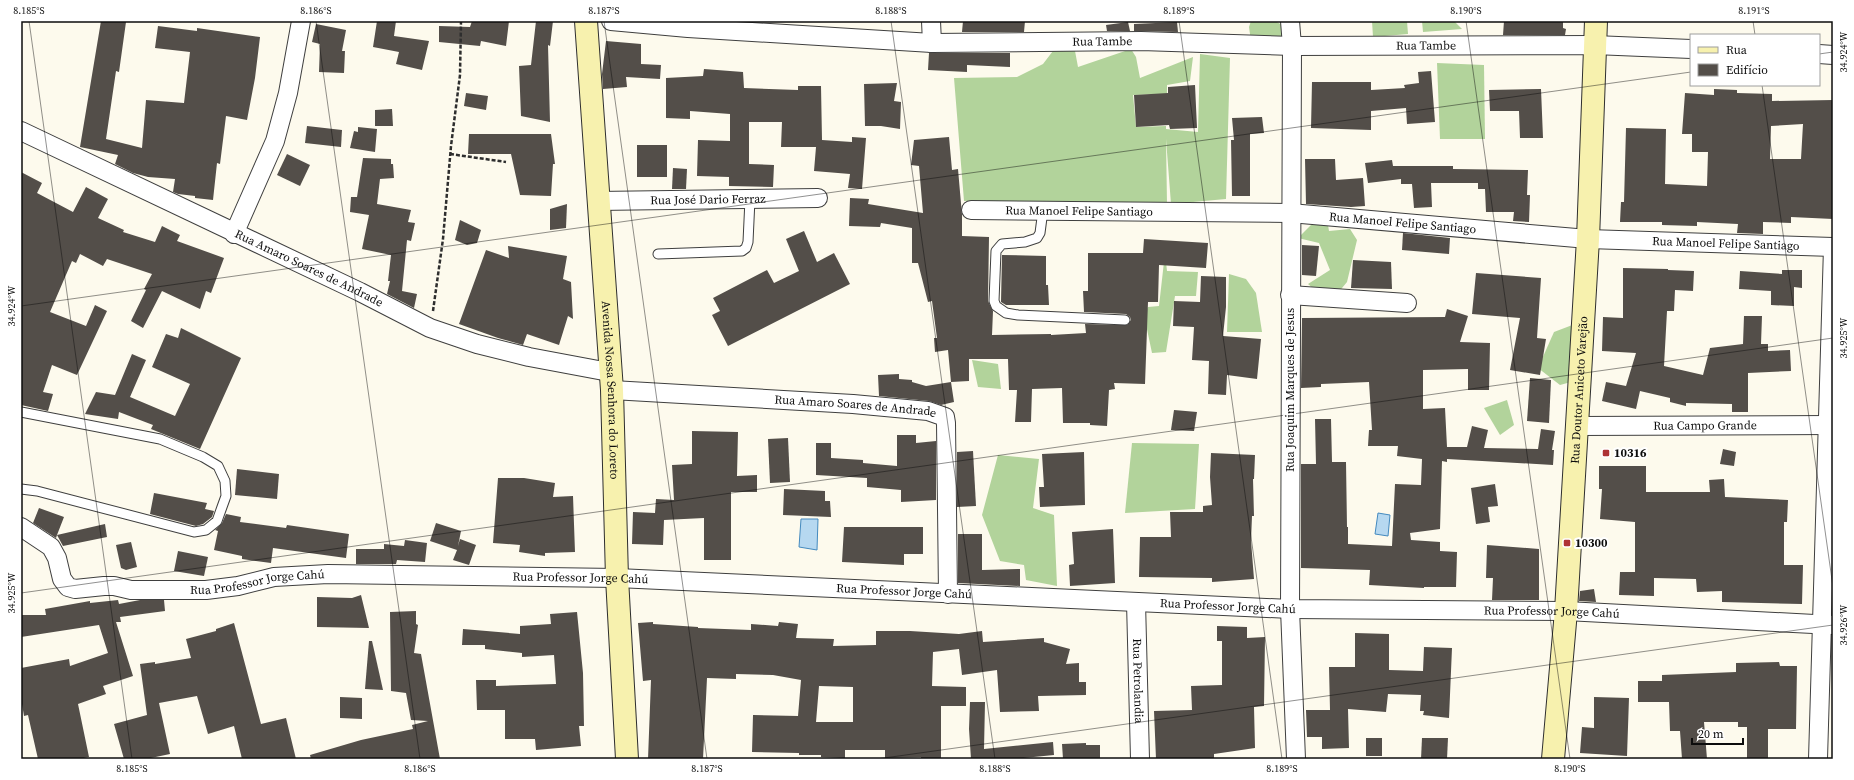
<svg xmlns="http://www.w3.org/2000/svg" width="1854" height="780" font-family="'Source Serif 4',serif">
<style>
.forest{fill:#b2d39b}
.water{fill:#b6d8f0;stroke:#448abf}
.building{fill:#534e49;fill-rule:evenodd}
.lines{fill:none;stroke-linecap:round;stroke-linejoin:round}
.lane-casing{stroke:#3f3f3f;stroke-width:11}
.street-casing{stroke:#3f3f3f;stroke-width:20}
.secondary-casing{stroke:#2e2e2e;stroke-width:24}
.path{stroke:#2e2e2e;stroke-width:2.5;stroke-dasharray:4 2;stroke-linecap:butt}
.lane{stroke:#fff;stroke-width:9}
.street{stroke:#fff;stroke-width:18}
.secondary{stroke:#f7f1ae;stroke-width:22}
.ticks{fill:none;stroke:#0c0c0c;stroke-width:1;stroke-opacity:0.45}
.poi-dot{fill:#ae3234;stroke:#fff;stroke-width:1.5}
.labels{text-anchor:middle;stroke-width:4;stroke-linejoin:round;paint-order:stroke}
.street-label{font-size:12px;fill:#0c0c0c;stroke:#fff}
.poi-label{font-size:12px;font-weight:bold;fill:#0c0c0c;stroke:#fff;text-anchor:start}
.neatline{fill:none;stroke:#0c0c0c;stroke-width:1.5}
.ticks-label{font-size:10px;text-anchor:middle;fill:#0c0c0c}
</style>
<rect width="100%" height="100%" fill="#fdfaed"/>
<g class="forest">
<path d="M1251,21H1275L1284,26L1283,48L1251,41L1249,27Z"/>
<path d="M1372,21H1407L1408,34L1373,37Z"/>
<path d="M1422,21H1454L1462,29L1423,32Z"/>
<path d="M1056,47L1075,51L1078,67L1131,49L1136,57L1140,78L1193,57L1190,81L1167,85V94L1133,95L1136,127L1166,126V129L1198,132L1200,54L1230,58L1226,199L1171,204L1166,139L1167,204L964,201L954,78L1017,77L1043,64Z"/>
<path d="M1437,63L1484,65L1485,139H1440Z"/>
<path d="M1315,221L1328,225L1329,231L1350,229L1357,240L1347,282L1337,294L1315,290L1308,284L1330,270L1319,243L1298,238Z"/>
<path d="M1165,253L1167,271L1198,272L1196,296H1175L1166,352L1152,353L1144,315L1148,307L1159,306Z"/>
<path d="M1229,274L1246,279L1256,293L1262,332H1227Z"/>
<path d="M1575,324L1571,382L1560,385L1538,368L1554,332Z"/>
<path d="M972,360L998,364L1001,389L978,387Z"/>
<path d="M1507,400L1514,425L1500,435L1484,408Z"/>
<path d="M1132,443L1199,444L1195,509L1125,513Z"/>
<path d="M998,455L1039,459L1033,508L1054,515L1057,586L1026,580L1024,565L1000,561L982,515Z"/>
</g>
<g class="water">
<path d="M1378,513L1390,515L1388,536L1375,534Z"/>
<path d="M801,519H818L817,550L799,547Z"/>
</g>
<g class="building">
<path d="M101,21L126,22L119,72L116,71L106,139L142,148L146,100L184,103L190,52L155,48L158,26L197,31V28L260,37L255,78L247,120L226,116L220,164L217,163L213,200L195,198V196L178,194L173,192L175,179L148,177L133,173L115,164L118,155L80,147Z"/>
<path d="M377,21H396L394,36L429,41L422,70L396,64L399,52L373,47Z"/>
<path d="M472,21H509L506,46L481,41L480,46L439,42V26L470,27Z"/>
<path d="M536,21H553L550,46L548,45L550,122L521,116L519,66L531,65Z"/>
<path d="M963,21H1025L1024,32H962Z"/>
<path d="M1504,21H1563V28L1566,29L1565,35H1503Z"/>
<path d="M1128,22L1130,31H1107L1106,25Z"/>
<path d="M1177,22L1178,32L1134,31V24Z"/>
<path d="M316,24L346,30L342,51H345L344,73L319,72L320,44L312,42Z"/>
<path d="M606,41L641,44V64L661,65L660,79L626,77L627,87L603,89L602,74Z"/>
<path d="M929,53H1010V67L967,65V72L928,70Z"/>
<path d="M704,69L743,72L744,88L798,90V86H821L822,140L852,142V137L866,138L862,189L848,188L850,174L814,171L816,147H781L782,122H749V164L774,165L773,187L729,186V177L697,176L698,140L730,141V114L690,111V119L666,118V78L703,76Z"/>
<path d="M1431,71L1435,122L1407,124L1406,108L1371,111V130L1311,128L1312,82H1371V90L1405,88L1404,85L1419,83L1418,72Z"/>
<path d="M897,83L894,101L901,102L900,129L881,126H865L864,84Z"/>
<path d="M1195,85L1197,128L1170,129L1169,125L1136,127L1134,95L1168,93V87Z"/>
<path d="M1541,89L1543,138H1520L1519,111H1490L1489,90Z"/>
<path d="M1714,89L1737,90V93L1772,94V101L1833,100V219L1791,217V223L1763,222V234L1737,233L1738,224L1697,222V226L1662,225V222H1620L1621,202H1624L1626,128L1666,129L1665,184L1707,186L1708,152H1692V134H1682L1685,93L1714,95ZM1803,124L1801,159H1770L1771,126Z"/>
<path d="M466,93L488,96L486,110L464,106Z"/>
<path d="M392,109L393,126H375V110Z"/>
<path d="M1262,117L1264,133L1250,134V196H1232L1231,140H1234L1232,118Z"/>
<path d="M307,126L342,130L341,147L305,143Z"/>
<path d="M358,127L377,129L375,152L350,148L354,131L358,132Z"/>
<path d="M469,134H551L555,164H553L551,196L520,195L511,154H468Z"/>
<path d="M949,137L952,170L958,169L962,215V236L989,237L988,301L993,311L992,335L1051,334V335L1086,333L1085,324L1127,325L1131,320L1130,317L1126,314L1084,312L1083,291H1088V253H1143L1144,239L1208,243L1206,268L1159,265L1158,302H1148L1145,384L1114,383L1115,389L1109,390L1107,426L1090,425V423H1063L1062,388L1032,389L1031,422H1015L1017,390H1009L1008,359H969V381L951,382L948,350L935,352L934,338H937L932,301L928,302L918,263H912V228L881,223L880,227L849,226L850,198L869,199L868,204L923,213L919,166L911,165L914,140Z"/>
<rect x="637" y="145" width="30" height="32"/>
<path d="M287,154L310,165L300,186L277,175Z"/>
<path d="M363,158L391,159V164H393L394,178L380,179L377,204L411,210L408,222L415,223L411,241L407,240L402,291L417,294L414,308L387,294L390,281H388L391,255L362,249L369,215L350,212L351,197H357Z"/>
<path d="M1305,159H1335L1336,180L1363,178L1365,206L1351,207L1306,204Z"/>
<path d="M1392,160L1393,166H1453V169L1528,170L1527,195H1530L1529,222L1513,221L1514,212H1486L1485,189H1478V183H1431L1432,207L1414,208L1412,184H1401V179L1368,183L1365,163Z"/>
<path d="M673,168L687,169L686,189H672Z"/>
<path d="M21,172L42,183L37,193L73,212L86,187L108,199L98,218L124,230L123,232L155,242L162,226L180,235L177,241L224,258L211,293L206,291L200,309L162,291L143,328L131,321L146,290L144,289L152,274L107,259L103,266L80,254L76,263L72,261L50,312L86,326L95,305L107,311L77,375L52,365L43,392L53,394L48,411L21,405Z"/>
<path d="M567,204L566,228L550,230V209Z"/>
<path d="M460,220L481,230L477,243L467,245L455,240Z"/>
<path d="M804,231L817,262L834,253L850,284L728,346L712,315L720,311L713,298L767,270L774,283L799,271L786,239Z"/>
<path d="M1403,233L1450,238L1449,254L1402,250Z"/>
<path d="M1302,245L1319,246L1316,276L1302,275Z"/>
<path d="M508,246L567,256L563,279L571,282L573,319L568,316L559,345L527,334L523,345L498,338L459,324L486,250L509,258Z"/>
<path d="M1002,255L1046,256V285H1048L1049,305H1006L1001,302Z"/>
<path d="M1353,260L1391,262L1392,289L1351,288Z"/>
<path d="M1623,268L1668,269V270L1694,271L1693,291L1675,290L1674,311H1667L1664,366L1703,375L1710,348L1743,344L1744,316H1762L1761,344H1768V351L1790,350L1791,371L1748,373V412H1732V404L1686,403V406L1670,402V398L1640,391L1636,409L1602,401L1606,382L1626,386L1636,353L1602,351L1603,317L1623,318Z"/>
<path d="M1782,270H1802V288L1794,287V306L1771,305V291L1739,289L1740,271L1782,274Z"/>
<path d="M1476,273L1541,278L1537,338L1546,339L1540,375L1510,370L1520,318L1472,314Z"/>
<path d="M1201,276L1226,277V307L1223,336L1261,339L1257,379L1227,375L1226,395L1208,394L1209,361L1192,360L1194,327L1173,326L1174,301L1200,302Z"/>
<path d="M1447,309L1468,316L1460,342L1490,343L1489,390H1468V369L1423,370V409L1445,408L1447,447H1467L1472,426L1488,430L1484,448L1538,449L1541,429L1555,431L1552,450H1554L1553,465L1447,459V462L1442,461L1440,529L1410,533L1411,540L1440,542V551L1457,552L1456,587H1424V588L1369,585L1370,570L1301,568V464H1316L1315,419H1331L1332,462H1346L1347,527H1348V544L1392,546L1395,484L1421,485L1422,459L1397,456L1398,446H1368L1369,430H1372L1369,382L1321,384V387L1301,388L1302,318L1445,317Z"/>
<path d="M181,328L241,358L200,449L151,429L153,425L119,412L118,419L85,414L96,392L115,395L132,354L146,360L130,397L175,416L190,384L152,367L166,334L178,338Z"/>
<path d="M899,374V379L912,380V382L926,386L951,382L954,402L941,405L929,401L879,396L878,375Z"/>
<path d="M1530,378L1551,380L1549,423L1527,421Z"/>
<path d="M1174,410L1197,412L1194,431L1171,430Z"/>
<path d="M692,431L738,432L737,476L757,475V492H731V560H704V518L664,520L663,545L632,544L633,512L655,513L656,499L674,500L672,465L692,464Z"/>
<path d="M897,435H916V443L936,441V500L901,502V490L867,487V478L816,475V443H831V458L863,460V463L897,466Z"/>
<path d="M788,438L790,482L770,483L768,439Z"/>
<path d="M1723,449L1736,452L1734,466L1720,464Z"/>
<path d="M973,451L976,506L957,507V452Z"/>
<path d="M1084,452L1085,505L1040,507L1039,487H1044L1042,454Z"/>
<path d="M1211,453L1255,455L1254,479H1253L1254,516H1252L1251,541L1254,579L1212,582V578L1139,577L1140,537H1171L1170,512H1203V506L1212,505L1210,477Z"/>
<path d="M1599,466H1646V492H1710L1709,480L1724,479L1725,497L1788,500L1787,522H1784V565H1803L1802,604L1722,602V591L1697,592L1696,579L1654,578V596L1619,595L1620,572H1635V522L1600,519L1602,489H1599Z"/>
<path d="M237,469L279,474L277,499L235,495Z"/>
<path d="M498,478H524L555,483L553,497L573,496L575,552L545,553V556L519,552L520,545L493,543Z"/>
<path d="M1495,484L1498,506L1488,507L1490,522L1476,524L1471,488Z"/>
<path d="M784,489L825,491V501H830L831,517L783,515Z"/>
<path d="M154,493L207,503L205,509L214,511L212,517L203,524L196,526L150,514Z"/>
<path d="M39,508L64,517L57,535L105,524L107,537L63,546L57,535L56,538L33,523Z"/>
<path d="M226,514L241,517L240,522L286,528L287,525L349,534L346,558L273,548L271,563L242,559V556L214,550L218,531L215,530L222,523Z"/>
<path d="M436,523L461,531L458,546L460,539L476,545L469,565L453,560L457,550L430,541Z"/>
<path d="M844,527H923V554H904V565L842,562Z"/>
<path d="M1113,529L1115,583L1070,586L1069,565L1074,564L1072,532Z"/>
<path d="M958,534H982V570L1020,569V586L958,583Z"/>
<path d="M405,540L427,543L425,562L397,560L396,564H356V549H384V544L404,546Z"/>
<path d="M131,542L137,567L126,570L121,568L116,545Z"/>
<path d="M1487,545L1539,549V600H1492L1493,578H1486Z"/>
<path d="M178,551L208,557L204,576L174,571Z"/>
<path d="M1594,589L1596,602L1579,601L1580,591Z"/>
<path d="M361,595L369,628L317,627V597L352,598Z"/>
<path d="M118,600L119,604L140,600H164L165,611L120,617L121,622H116L133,676L103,686L106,694L78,704L89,757L78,759H38L28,715L24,716L21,698V668L69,659L70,666L108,653L99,625L21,637V615H46L45,609L90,601V603Z"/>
<path d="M416,611V624L418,625L414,653L421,654L440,759H311L310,755L361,740L413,729L412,725L428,721L411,720L406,693L391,691L390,612Z"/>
<path d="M577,612L583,673L584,726H579L581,746L536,750L535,739H505V710H477L476,680H496V686L556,684L554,655L522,657V653L485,649V645H462L463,629L520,634V626L551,624L550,614Z"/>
<path d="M653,622V624L698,627V628L751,630V624L778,626L779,622L798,624L796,638L834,639L833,646L876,645V631H910L959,634L982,631L983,642L1044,638V642L1070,649L1066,664L1079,663V682H1086V695L1038,696L1039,711L1000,712L997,670L962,675L959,649L933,652L932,686L966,687V706H941V759H921V757L885,758V750H845V758L821,757V755H799V753L752,752L753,715L798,716L801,680L773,675L736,674V679L707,678L703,759H648L651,680L643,681L638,623ZM819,686L853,687V722H816Z"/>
<path d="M234,623L261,724L286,718L296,759H242L234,726L208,734L197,696L159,703L170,754L146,759H124L114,724L147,715L140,664L155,662V664L191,658L186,639L216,631V629Z"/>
<path d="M1217,626L1247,627V638L1265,637L1264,706L1254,707L1255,748L1214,754V759H1156L1154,711L1192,710L1191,686L1222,685V641H1217Z"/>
<path d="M1355,633L1389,634V670L1423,671L1424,647L1452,648L1449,718L1423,715L1424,711H1420L1421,695L1388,694L1386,712L1348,709L1349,748L1322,749V737H1307L1306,710H1330L1329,667H1355Z"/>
<path d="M369,641H372L383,690L365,689Z"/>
<path d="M1779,662L1780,666H1797L1796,729H1768V759H1747V727H1738V722H1704L1707,759H1682L1680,731H1670L1669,702H1638V681H1662V675L1736,672V663Z"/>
<path d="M340,697L362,698V719L340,718Z"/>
<path d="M1594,697L1629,698L1627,756L1580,753L1582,727L1594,728Z"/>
<path d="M970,702H985L984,749L1053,742L1054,755L1014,759H971L969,729Z"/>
<rect x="1366" y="738" width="16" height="18"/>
<path d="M1422,738H1448L1447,759H1421Z"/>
<path d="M1086,743V745H1100V759H1063L1062,744Z"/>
</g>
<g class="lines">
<defs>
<g id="lane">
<path d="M1043,210L1040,233L1037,238L1025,242L1002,244L996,251L994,301L996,306L1006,313L1018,315L1125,320"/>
<path d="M658,254L742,251L746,248L748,242L750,199"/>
<path d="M21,412L160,439L203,457L218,466L225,481L226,496L222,507L217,521L206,530L194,532L37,491L21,489"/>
</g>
<g id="street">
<path id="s1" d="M611,21L688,28L932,43L1141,41L1292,46L1594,45L1691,49"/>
<path d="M931,21L932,43"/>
<path d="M1290,21L1292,46L1290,609L1296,759"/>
<path d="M1819,54L1833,55"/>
<path id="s2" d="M21,131L360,292L430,328L477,344L529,357L609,372"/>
<path id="s3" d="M597,201L818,198"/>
<path id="s4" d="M971,210L1290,213L1588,239L1833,247"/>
<path d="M234,234L275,141L288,93L301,21"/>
<path d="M1290,295L1407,303"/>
<path id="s5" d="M612,390L853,404L928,411L945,417L946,423L948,594"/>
<path id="s6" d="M1576,426L1833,425"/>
<path id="s7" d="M21,527L51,547L57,558L62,579L68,587L75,589L104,586H114L131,590H206L238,586L274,577L328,574L617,578L1290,609L1566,611L1833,625"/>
<path id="s8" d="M1136,602L1140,759"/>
<path d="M1818,759L1833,247"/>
</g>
<g id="secondary">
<path id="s9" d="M586,21L612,390L617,578L627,759"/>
<path id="s10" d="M1553,759L1566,611L1588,239L1596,21"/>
</g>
</defs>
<use href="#lane" class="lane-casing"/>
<use href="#street" class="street-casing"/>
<use href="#secondary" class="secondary-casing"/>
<g class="path">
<path d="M450,154L506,162"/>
<path d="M433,311L443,239L451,146L460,75L461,21"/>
</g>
<use href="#lane" class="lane"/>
<use href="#street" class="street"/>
<use href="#secondary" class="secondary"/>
</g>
<path class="ticks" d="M29,21L132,759M316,21L420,759M604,21L707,759M891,21L995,759M1179,21L1282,759M1466,21L1570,759M1753,21L1755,35M1819,54L1833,52M1762,85L1833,587M21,306L1691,72M21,593L1833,338M877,759L1833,625"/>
<g class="poi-dot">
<rect x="1602" y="449" width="8" height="8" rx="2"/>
<rect x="1563" y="539" width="8" height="8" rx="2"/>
</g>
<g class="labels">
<g class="street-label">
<text dy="4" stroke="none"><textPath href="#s1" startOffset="492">Rua Tambe</textPath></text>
<text dy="4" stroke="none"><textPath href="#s1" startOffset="816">Rua Tambe</textPath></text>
<text dy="4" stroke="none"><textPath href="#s3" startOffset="111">Rua José Dario Ferraz</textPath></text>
<text dy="4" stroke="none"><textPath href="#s4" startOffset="108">Rua Manoel Felipe Santiago</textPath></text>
<text dy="4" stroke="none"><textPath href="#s4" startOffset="432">Rua Manoel Felipe Santiago</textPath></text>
<text dy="4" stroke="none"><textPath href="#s4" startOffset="756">Rua Manoel Felipe Santiago</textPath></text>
<text dy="4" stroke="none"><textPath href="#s2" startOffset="319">Rua Amaro Soares de Andrade</textPath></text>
<text dy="4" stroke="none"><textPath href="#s9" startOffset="370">Avenida Nossa Senhora do Loreto</textPath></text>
<text transform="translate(1290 390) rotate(-90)" y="4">Rua Joaquim Marques de Jesus</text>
<text dy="4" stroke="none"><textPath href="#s10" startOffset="370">Rua Doutor Aniceto Varejão</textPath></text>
<text dy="4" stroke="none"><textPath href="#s5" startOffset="244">Rua Amaro Soares de Andrade</textPath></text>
<text dy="4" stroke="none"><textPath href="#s6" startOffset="129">Rua Campo Grande</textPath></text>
<text dy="4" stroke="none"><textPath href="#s7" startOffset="595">Rua Professor Jorge Cahú</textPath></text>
<text dy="4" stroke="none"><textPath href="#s7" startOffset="271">Rua Professor Jorge Cahú</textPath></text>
<text dy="4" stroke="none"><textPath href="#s7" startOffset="919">Rua Professor Jorge Cahú</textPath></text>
<text dy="4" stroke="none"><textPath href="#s7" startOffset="1243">Rua Professor Jorge Cahú</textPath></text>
<text dy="4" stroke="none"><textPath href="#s7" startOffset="1567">Rua Professor Jorge Cahú</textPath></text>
<text dy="4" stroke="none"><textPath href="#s8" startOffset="79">Rua Petrolandia</textPath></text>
</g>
<g class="poi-label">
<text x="1614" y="457">10316</text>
<text x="1575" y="547">10300</text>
</g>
</g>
<rect width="1854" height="780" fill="none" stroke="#ffffff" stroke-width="44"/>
<rect x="1690" y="34" width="130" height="52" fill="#ffffff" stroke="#9e9e9e"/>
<rect x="1698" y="47" width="20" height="6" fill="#f7f1ae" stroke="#9e9e9e"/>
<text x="1726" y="54" font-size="12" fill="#0c0c0c">Rua</text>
<rect x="1698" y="64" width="20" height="12" fill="#534e49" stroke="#9e9e9e"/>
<text x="1726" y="74" font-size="12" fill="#0c0c0c">Edifício</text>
<path d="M1692 738v6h51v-6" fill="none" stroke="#0c0c0c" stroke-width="2"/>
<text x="1698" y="738" font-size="12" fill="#0c0c0c" stroke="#ffffff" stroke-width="3" paint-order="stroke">20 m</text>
<rect x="22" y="22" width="1810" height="736" class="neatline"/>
<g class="ticks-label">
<text x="29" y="14">8.185°S</text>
<text x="316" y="14">8.186°S</text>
<text x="604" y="14">8.187°S</text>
<text x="891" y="14">8.188°S</text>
<text x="1179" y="14">8.189°S</text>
<text x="1466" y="14">8.190°S</text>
<text x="1754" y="14">8.191°S</text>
<text transform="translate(1843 52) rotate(-90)" y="4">34.924°W</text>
<text transform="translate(11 306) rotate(-90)" y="4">34.924°W</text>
<text transform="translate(1843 338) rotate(-90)" y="4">34.925°W</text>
<text transform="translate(11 593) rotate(-90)" y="4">34.925°W</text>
<text transform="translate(1843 625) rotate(-90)" y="4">34.926°W</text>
<text x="132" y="772">8.185°S</text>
<text x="420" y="772">8.186°S</text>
<text x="707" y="772">8.187°S</text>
<text x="995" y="772">8.188°S</text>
<text x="1282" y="772">8.189°S</text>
<text x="1570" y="772">8.190°S</text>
</g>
</svg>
